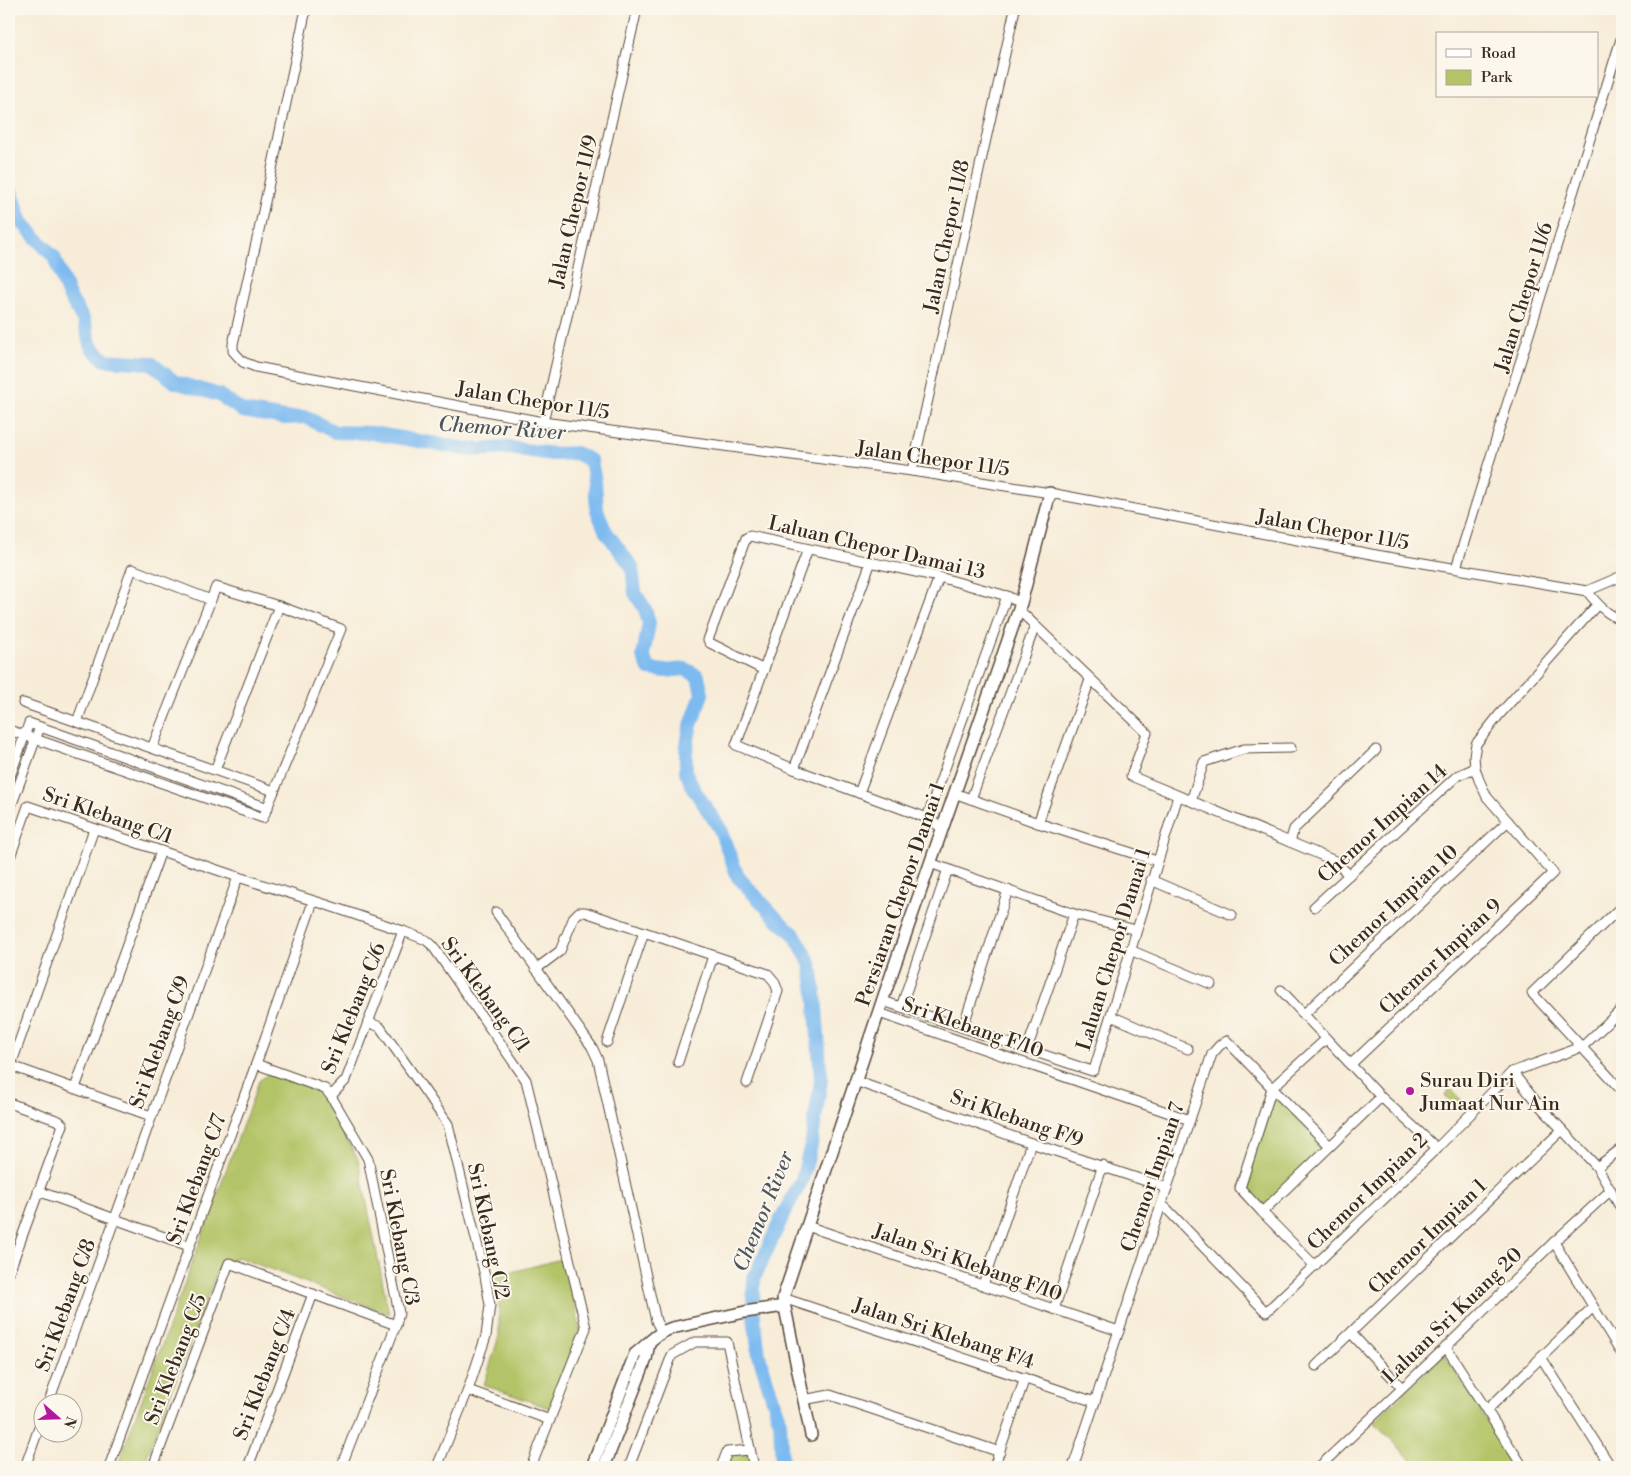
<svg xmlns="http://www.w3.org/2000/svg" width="1631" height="1476" font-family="'Libre Bodoni',serif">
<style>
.green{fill:#b3c467;stroke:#777742}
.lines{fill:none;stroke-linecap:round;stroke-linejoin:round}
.river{stroke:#7cbaf0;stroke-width:14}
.minor-casing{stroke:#57473a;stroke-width:11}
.tertiary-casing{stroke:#57473a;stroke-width:14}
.minor{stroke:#fff;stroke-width:9}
.tertiary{stroke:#fff;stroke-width:11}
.poi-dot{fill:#b5179e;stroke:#fbf7ec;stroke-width:2}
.labels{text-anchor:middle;stroke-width:4;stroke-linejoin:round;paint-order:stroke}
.street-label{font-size:20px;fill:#3b2a1e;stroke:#fbf7ec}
.poi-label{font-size:20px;fill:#3b2a1e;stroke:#fbf7ec;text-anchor:start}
.water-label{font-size:21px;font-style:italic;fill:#4e555d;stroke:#fbf7ec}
</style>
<rect width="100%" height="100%" fill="#fbf7ec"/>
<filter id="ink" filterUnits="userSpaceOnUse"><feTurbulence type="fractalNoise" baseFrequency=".02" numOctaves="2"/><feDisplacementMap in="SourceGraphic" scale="10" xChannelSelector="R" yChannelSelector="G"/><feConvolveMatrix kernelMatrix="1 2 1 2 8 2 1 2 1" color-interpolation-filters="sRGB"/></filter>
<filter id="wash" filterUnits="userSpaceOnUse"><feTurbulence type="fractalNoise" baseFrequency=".0096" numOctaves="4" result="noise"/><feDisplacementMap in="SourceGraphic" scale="20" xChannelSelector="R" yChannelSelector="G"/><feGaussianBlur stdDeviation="1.12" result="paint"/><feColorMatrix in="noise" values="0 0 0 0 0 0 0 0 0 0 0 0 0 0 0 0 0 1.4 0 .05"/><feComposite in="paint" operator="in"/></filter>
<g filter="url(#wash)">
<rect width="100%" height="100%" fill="#f7ecd8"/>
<g class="green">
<path d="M268,1074L310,1087L315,1090L321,1097L358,1159L389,1314L238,1257L220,1264L143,1467H117L259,1081Z"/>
<path d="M1272,1088L1330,1146L1262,1212L1240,1188Z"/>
<path d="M1451,1089L1462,1101L1456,1107L1445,1095Z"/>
<path d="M565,1258L580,1329L549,1408L484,1385L499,1336V1300L493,1277Z"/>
<path d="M1444,1354L1517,1467H1418L1374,1422Z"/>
<path d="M750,1450L754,1467H721L727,1452Z"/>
</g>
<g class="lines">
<path class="river" d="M9,185L22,222L36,238L54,257L68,294L84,321L91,347L105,360L151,363L175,382L219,395L243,411L285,418L305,417L335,432L372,433L471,450L509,448L553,454L576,453L591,461L595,481L597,510L606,532L632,567L635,593L645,609L649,623L643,656L649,669L665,671L685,669L698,676L702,694L690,728L686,751V772L693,788L719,827L738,877L778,920L794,934L804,951L811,966L815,993L821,1080L811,1145L802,1180L785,1211L754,1278L753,1309L759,1355L780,1422L782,1467"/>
</g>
</g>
<g filter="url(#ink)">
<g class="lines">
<defs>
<g id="minor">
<path d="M306,9L259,230L233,344V351L243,362L256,367L543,422L912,471L1050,493L1376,555L1587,591L1622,576"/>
<path d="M543,422L637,9"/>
<path d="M912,471L1015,9"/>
<path d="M808,549L736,745L794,769L927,818L942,828"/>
<path d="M1456,568L1622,36"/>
<path d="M1587,591C1597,604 1607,615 1622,620"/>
<path d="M1019,610L1147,733L1131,776L1290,842"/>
<path d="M764,670L710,643L708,640L746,538L750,536L939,577L1007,596L1021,603"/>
<path d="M23,703L274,791"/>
<path d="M77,722L132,569L211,600"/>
<path d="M9,730L263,818L341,629L279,606L216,587L152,748"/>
<path d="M794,769L871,562"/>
<path d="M215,770L279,606"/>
<path d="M9,779L29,723L268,808"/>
<path d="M859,793L939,577"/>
<path d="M954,793L1038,823L1157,861"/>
<path d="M971,799L1035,626"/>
<path d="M1191,801L1204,762L1244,749L1291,748"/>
<path d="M9,812L40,727"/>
<path d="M927,818L1007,596"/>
<path d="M1038,823L1090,680"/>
<path d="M9,860L28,806L238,877L327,905L403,931L426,940L432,945L526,1080L586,1328L531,1467"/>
<path d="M930,863L1074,914L1136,930"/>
<path d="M1349,875L1335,861L1290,842L1294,829L1376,750"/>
<path d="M1151,880L1232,915"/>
<path d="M1622,906L1532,993L1622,1091"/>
<path d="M1314,907L1457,776L1475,768"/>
<path d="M496,912L592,1047L598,1060L656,1321L661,1331"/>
<path d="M1130,950L1211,984"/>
<path d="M536,969L560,951L574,917L579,912H585L768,974L774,981L778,991L747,1083"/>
<path d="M1281,990L1381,1097L1437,1148"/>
<path d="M883,1001L1092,1071L1094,1070L1178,796"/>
<path d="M901,1007L948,869"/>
<path d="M879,1013L1190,1120"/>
<path d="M1303,1015L1508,821"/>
<path d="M1111,1016L1188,1049"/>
<path d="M368,1022L380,1027L448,1124L485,1276L490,1305L486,1336L468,1390L437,1467"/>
<path d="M963,1027L1008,890"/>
<path d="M607,1042L644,932"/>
<path d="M1027,1049L1074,914"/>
<path d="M678,1062L713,956"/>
<path d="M256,1064L325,1089L331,1096L368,1159L399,1313L396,1325L341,1467"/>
<path d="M9,1065L151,1116"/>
<path d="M11,1065L94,829"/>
<path d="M1350,1065L1553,873L1487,797L1479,780L1475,768L1474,756L1476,744L1499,715L1597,605"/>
<path d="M1512,1072L1538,1104L1597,1167L1622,1210"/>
<path d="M855,1081L1031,1143L1167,1188"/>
<path d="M75,1088L161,851"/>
<path d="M331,1096L346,1080L403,931"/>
<path d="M9,1103L59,1121L63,1125L9,1272"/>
<path d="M1597,1167L1622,1148"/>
<path d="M38,1191L189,1246"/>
<path d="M1166,1208L1266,1312L1437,1148L1512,1072L1582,1047L1622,1009"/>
<path d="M1262,1212L1381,1097"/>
<path d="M807,1226L1119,1331"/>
<path d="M1554,1242L1622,1354"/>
<path d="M1315,1266L1262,1212L1240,1188L1272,1088L1326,1039"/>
<path d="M983,1285L1031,1143"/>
<path d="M783,1298L1095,1402"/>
<path d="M1054,1309L1103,1165"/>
<path d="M1351,1333L1402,1388"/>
<path d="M1446,1347L1523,1467"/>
<path d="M1541,1357L1611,1467"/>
<path d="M1316,1366L1562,1130"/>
<path d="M468,1390L550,1420"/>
<path d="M803,1400L830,1395L1000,1452"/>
<path d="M48,1404L238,877"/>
<path d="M1487,1410L1593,1307"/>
<path d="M25,1467L42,1419"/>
<path d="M109,1467L256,1064L313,902"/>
<path d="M153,1467L229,1263L396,1325"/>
<path d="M248,1467L313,1294"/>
<path d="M629,1467L672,1355L695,1342H727L754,1467"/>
<path d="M721,1467L727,1452L750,1450"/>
<path d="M994,1467L1025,1378"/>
<path d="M1073,1467L1212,1054L1220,1045L1227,1041L1272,1088L1330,1146"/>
<path d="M1319,1467L1446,1347L1554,1242L1611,1190"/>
</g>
<g id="tertiary">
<path d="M811,1435L783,1298L885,993L1021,603L1050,493"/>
<path d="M592,1467L635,1354C648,1344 656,1333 672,1328L745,1312L784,1306"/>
<path d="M604,1467L646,1359L649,1343"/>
</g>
</defs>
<use href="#minor" class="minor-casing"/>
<use href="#tertiary" class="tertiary-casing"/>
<use href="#minor" class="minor"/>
<use href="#tertiary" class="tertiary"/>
</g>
</g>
<circle class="poi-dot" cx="1410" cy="1091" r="5"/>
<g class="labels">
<g class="street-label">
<text transform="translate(573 211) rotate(-77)" y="7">Jalan Chepor 11/9</text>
<text transform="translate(946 236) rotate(-78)" y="7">Jalan Chepor 11/8</text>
<text transform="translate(1523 297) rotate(-73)" y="7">Jalan Chepor 11/6</text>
<text transform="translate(533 400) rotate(9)" y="7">Jalan Chepor 11/5</text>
<text transform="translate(933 458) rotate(8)" y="7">Jalan Chepor 11/5</text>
<text transform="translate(1333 529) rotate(10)" y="7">Jalan Chepor 11/5</text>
<text transform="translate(877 547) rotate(13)" y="7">Laluan Chepor Damai 13</text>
<text transform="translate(108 815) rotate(19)" y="7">Sri Klebang C/1</text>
<text transform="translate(1382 823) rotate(-42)" y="7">Chemor Impian 14</text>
<text transform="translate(900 894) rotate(-71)" y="7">Persiaran Chepor Damai 1</text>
<text transform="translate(1393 905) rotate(-43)" y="7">Chemor Impian 10</text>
<text transform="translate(1113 949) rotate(-73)" y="7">Laluan Chepor Damai 1</text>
<text transform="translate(1440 956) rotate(-43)" y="7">Chemor Impian 9</text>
<text transform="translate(486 994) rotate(54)" y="7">Sri Klebang C/1</text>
<text transform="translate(353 1008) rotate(-68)" y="7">Sri Klebang C/6</text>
<text transform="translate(973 1027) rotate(19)" y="7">Sri Klebang F/10</text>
<text transform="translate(159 1042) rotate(-70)" y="7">Sri Klebang C/9</text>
<text transform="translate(1017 1118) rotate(19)" y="7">Sri Klebang F/9</text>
<text transform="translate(1152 1177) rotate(-71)" y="7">Chemor Impian 7</text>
<text transform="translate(196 1179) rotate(-70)" y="7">Sri Klebang C/7</text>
<text transform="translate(1367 1191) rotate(-44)" y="7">Chemor Impian 2</text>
<text transform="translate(489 1231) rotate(78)" y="7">Sri Klebang C/2</text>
<text transform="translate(1427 1236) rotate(-44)" y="7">Chemor Impian 1</text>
<text transform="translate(400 1237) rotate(79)" y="7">Sri Klebang C/3</text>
<text transform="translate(968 1262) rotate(19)" y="7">Jalan Sri Klebang F/10</text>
<text transform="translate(65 1305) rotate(-70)" y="7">Sri Klebang C/8</text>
<text transform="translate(1452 1315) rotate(-44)" y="7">Laluan Sri Kuang 20</text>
<text transform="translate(944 1333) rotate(18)" y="7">Jalan Sri Klebang F/4</text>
<text transform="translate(175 1359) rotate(-69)" y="7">Sri Klebang C/5</text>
<text transform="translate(264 1374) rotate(-69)" y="7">Sri Klebang C/4</text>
</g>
<g class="poi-label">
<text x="1420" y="1087">Surau Diri<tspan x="1420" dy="23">Jumaat Nur Ain</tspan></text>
</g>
<g class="water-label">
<text transform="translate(502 428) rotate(4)" y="7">Chemor River</text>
<text transform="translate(763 1211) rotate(-68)" y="7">Chemor River</text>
</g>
</g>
<rect width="1631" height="1476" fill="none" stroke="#fbf7ec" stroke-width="30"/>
<rect x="1436" y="32" width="162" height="65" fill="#fbf7ec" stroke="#aea59a"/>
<rect x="1446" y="49" width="25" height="8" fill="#ffffff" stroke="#aea59a"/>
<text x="1481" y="58" font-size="15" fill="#3b2a1e">Road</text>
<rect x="1446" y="70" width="25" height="15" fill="#b3c467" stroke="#aea59a"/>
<text x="1481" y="82" font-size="15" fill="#3b2a1e">Park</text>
<g transform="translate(58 1418) rotate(110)"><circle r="24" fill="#fbf7ec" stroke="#aea59a"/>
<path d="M0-4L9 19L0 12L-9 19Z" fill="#b5179e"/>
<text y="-8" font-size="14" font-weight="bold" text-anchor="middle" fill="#3b2a1e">N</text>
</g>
</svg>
